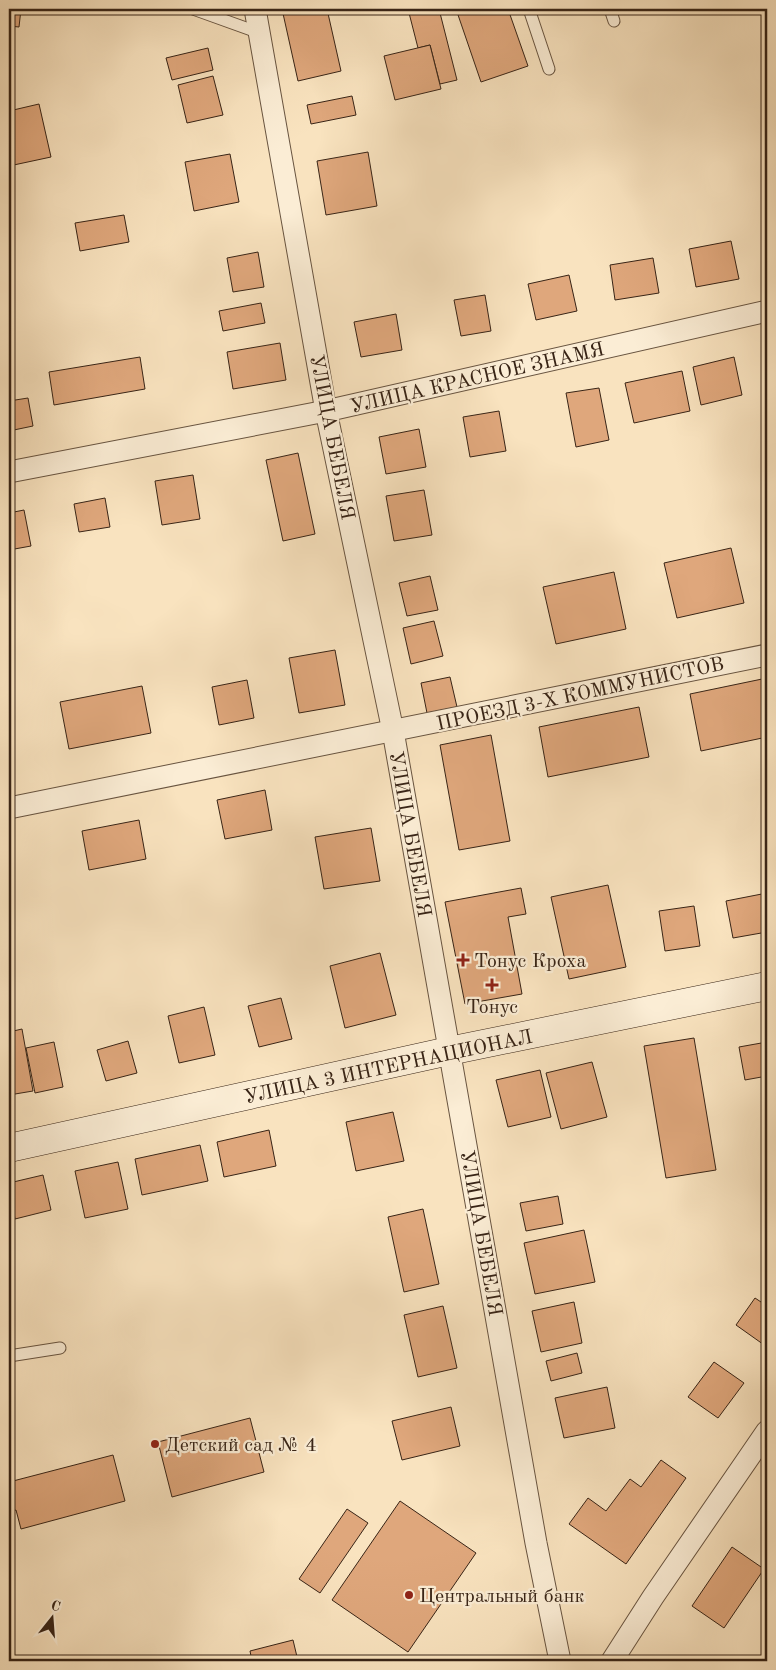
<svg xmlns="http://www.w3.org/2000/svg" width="776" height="1670" font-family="'Old Standard TT',serif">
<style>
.building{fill:#dfa77c;stroke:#382416}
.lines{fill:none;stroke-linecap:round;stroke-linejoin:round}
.service-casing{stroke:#685440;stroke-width:13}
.minor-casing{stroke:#685440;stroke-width:23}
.secondary-casing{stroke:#382416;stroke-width:29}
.service{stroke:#fbedd5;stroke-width:11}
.minor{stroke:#fbedd5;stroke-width:21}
.secondary{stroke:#fbedd5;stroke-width:28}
.poi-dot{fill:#8f2418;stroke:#fbedd5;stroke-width:2}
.labels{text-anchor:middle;stroke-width:4.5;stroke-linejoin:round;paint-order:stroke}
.street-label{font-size:20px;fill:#382416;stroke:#fbedd5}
.poi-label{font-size:20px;fill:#382416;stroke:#fbedd5;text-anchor:start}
</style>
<rect width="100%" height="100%" fill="#f9e3bf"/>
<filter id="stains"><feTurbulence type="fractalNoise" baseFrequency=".004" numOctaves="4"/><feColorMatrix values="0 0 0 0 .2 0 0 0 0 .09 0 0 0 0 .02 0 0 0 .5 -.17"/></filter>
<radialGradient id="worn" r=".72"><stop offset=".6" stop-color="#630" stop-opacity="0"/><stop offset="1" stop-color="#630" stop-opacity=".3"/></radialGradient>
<g class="building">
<path d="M9,9H21L19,27L9,26Z"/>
<path d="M282,9H327L341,71L298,81Z"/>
<path d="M408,9H439L457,80L440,84L430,45L418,48Z"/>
<path d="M456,9H508L528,66L481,82Z"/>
<path d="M430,45L441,89L395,100L384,56Z"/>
<path d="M208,48L213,70L172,80L166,58Z"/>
<path d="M213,76L223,115L187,123L178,85Z"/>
<path d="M352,96L356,115L311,124L307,105Z"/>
<path d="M39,104L51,157L9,166V111Z"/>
<path d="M368,152L377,206L326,215L317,161Z"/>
<path d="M230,154L239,202L194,211L185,162Z"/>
<path d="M124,215L129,242L80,251L75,223Z"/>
<path d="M731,241L739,279L696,287L689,249Z"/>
<path d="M258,252L264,287L233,292L227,258Z"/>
<path d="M653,258L659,293L615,300L610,265Z"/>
<path d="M569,275L577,311L536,320L528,284Z"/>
<path d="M485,295L491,331L461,336L454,300Z"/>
<path d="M261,303L265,323L223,331L219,311Z"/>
<path d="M396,314L402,350L361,357L354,322Z"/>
<path d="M280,343L286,380L233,389L227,352Z"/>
<path d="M140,357L145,389L54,405L49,372Z"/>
<path d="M734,357L742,395L701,405L693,367Z"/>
<path d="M682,371L690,411L634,423L625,383Z"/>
<path d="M599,388L609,440L576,447L566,393Z"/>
<path d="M28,398L33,426L9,431V401Z"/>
<path d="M499,411L506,451L470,457L463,417Z"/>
<path d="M419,429L426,467L386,474L379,437Z"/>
<path d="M298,453L315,534L283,541L266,460Z"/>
<path d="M193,475L200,519L162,525L155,481Z"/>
<path d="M424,490L432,535L394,541L386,496Z"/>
<path d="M105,498L110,527L79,532L74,504Z"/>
<path d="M24,510L31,546L9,550V513Z"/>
<path d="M731,548L744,603L677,618L664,563Z"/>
<path d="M614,572L626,629L556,644L543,587Z"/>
<path d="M430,576L438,610L407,616L399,583Z"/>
<path d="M434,621L443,656L411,664L403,628Z"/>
<path d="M335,650L345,705L299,713L289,658Z"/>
<path d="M450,677L457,707L427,713L421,683Z"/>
<path d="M767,678V737L701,751L690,694Z"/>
<path d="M247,680L254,718L219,725L212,687Z"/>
<path d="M142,686L151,733L69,749L60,702Z"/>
<path d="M639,707L649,757L548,777L539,727Z"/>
<path d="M491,735L510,841L459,850L440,745Z"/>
<path d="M265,790L272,830L225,839L217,800Z"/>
<path d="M139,820L146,859L89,870L82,831Z"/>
<path d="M371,828L380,881L324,889L315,837Z"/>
<path d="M608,885L626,967L569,979L551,897Z"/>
<path d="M521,888L526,914L508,917L522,994L465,1004L445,902Z"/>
<path d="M767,893V932L733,938L726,901Z"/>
<path d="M694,906L700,946L665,951L659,911Z"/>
<path d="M380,953L396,1015L345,1028L330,966Z"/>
<path d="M281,998L292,1039L259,1047L248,1006Z"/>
<path d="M204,1007L215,1055L179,1063L168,1016Z"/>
<path d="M22,1029L33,1091L9,1095V1032Z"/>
<path d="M694,1038L716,1170L666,1178L644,1046Z"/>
<path d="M128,1041L137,1073L106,1081L97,1050Z"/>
<path d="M54,1042L63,1087L35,1093L26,1048Z"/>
<path d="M767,1042V1076L745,1080L739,1047Z"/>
<path d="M592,1062L607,1117L561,1129L546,1073Z"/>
<path d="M540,1070L551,1117L508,1127L496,1080Z"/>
<path d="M393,1112L404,1161L356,1171L346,1122Z"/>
<path d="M269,1130L276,1166L224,1177L217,1142Z"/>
<path d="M200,1145L208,1181L142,1195L135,1159Z"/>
<path d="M118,1162L128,1209L85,1218L75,1171Z"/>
<path d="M43,1175L51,1210L15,1219L9,1183Z"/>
<path d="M558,1196L563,1224L526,1231L520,1203Z"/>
<path d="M423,1209L439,1284L404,1292L388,1217Z"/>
<path d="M584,1230L595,1282L535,1294L524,1243Z"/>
<path d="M755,1298L767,1306V1347L736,1325Z"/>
<path d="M574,1302L582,1343L541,1352L532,1311Z"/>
<path d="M443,1306L457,1368L418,1377L404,1315Z"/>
<path d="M577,1353L582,1373L551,1381L546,1361Z"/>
<path d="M714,1362L744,1383L718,1418L688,1397Z"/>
<path d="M607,1387L615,1428L564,1438L555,1398Z"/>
<path d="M451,1407L460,1446L402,1460L392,1421Z"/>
<path d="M250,1418L264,1472L172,1497L158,1442Z"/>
<path d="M113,1455L125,1501L21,1529L16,1510L9,1512V1465L13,1481Z"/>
<path d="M661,1460L686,1478L626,1564L569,1524L588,1498L606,1511L630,1479L641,1487Z"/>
<path d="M400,1501L476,1553L408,1652L332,1600Z"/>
<path d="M347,1509L368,1523L320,1593L299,1579Z"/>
<path d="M732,1547L764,1569L724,1628L692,1606Z"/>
<path d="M293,1640L298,1661H252L250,1651Z"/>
</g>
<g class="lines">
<defs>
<g id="service">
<path d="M193,9L260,33"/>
<path d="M529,9L549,69"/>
<path d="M610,9L614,21"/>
<path d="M9,1356L60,1348"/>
</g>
<g id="minor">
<path d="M255,9L326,411L393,731L536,1543L560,1661"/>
<path d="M9,472L326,411L767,311"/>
<path d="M9,808L767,655"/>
<path d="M612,1661L653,1597L767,1431"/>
</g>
<path id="secondary" d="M9,1148L449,1051L767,986"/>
</defs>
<use href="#service" class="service-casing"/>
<use href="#minor" class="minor-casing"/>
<use href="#secondary" class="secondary-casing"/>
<use href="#service" class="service"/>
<use href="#minor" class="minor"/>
<use href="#secondary" class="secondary"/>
</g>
<g class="poi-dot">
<path d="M460.5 952.5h5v5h5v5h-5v5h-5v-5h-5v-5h5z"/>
<path d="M489.5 977.5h5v5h5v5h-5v5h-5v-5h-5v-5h5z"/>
<circle cx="155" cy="1444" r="5"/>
<circle cx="409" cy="1595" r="5"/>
</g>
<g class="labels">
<g class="street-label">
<text transform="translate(477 377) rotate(-13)" y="7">УЛИЦА КРАСНОЕ ЗНАМЯ</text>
<text transform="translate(333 437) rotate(79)" y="7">УЛИЦА БЕБЕЛЯ</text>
<text transform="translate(580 693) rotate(-12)" y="7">ПРОЕЗД 3-Х КОММУНИСТОВ</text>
<text transform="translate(411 834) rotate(80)" y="7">УЛИЦА БЕБЕЛЯ</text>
<text transform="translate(388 1066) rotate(-12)" y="7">УЛИЦА 3 ИНТЕРНАЦИОНАЛ</text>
<text transform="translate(482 1233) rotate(80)" y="7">УЛИЦА БЕБЕЛЯ</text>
</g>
<g class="poi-label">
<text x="474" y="967">Тонус Кроха</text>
<text x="492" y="1013" text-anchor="middle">Тонус</text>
<text x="165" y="1451">Детский сад № 4</text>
<text x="419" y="1602">Центральный банк</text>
</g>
</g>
<rect width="776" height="1670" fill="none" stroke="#f9e3bf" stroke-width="30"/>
<rect x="10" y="10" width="756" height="1650" fill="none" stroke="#382416" stroke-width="2.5"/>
<rect x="15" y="15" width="746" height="1640" fill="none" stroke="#382416"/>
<g transform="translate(52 1618) rotate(17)" stroke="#fbedd5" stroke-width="4" paint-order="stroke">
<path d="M0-4L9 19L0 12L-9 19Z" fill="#382416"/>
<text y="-8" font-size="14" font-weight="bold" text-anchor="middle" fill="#382416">С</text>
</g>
<rect width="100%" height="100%" filter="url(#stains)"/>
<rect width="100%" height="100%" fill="url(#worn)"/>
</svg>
